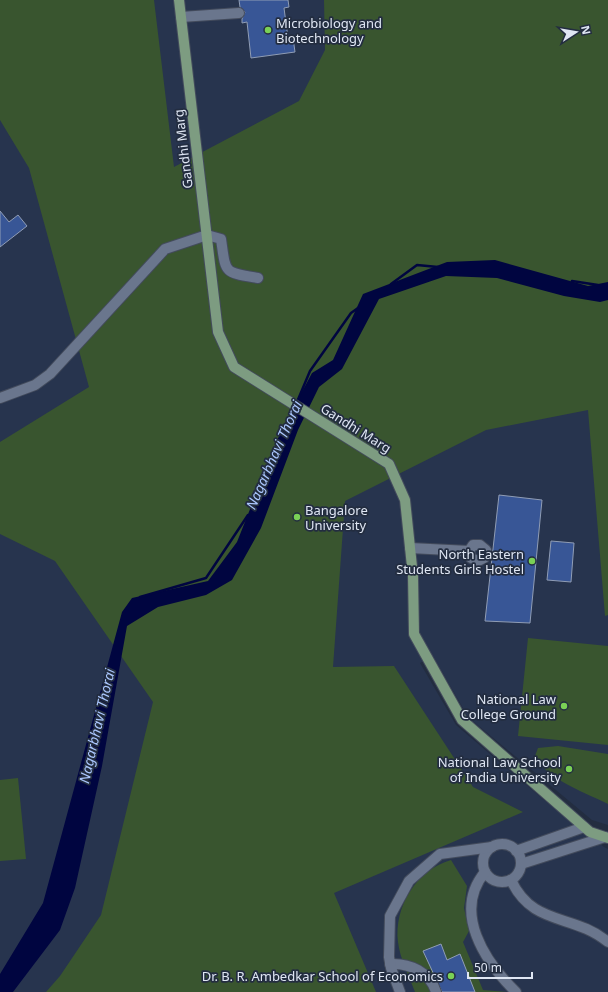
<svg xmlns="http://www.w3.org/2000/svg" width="608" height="992" font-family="'Noto Sans',sans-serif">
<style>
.built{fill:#27344e}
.green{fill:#39552f}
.water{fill:#000540}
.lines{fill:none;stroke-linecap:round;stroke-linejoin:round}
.stream{stroke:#000540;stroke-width:2.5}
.building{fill:#385696;stroke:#909db5}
.minor-casing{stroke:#434b5c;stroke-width:12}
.major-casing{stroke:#434b5c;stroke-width:12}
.minor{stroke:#6a768d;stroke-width:10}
.major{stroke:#7d9c81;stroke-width:10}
.poi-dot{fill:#7ad156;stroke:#232d40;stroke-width:1.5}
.labels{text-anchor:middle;stroke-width:3.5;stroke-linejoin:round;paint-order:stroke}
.poi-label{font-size:13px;fill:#dfe6f3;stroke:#232d40;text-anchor:end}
.street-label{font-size:13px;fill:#dfe6f3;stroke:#232d40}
.water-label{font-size:14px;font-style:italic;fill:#abc7fe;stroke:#232d40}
</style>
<rect width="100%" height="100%" fill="#232d40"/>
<path class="built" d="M0,0H608V825L592,820L468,717L433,656L420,663L456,725L544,800L604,847L608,849V992H0Z"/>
<g class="green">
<path d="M0,0H154L174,167L299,101L325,50L324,0H608V615L605,616L588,410L486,430L345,501L333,667L394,666L473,787L523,812L334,893L376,992H46L60,976L101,915L153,702L55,561L0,534V442L89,387L29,168L0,120Z"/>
<path d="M528,638L608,646V745L518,736Z"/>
<path d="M558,746L608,754V804C586,793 546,779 535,756L538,748Z"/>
<path d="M18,778L26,859L0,861V780Z"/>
<path d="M451,860L467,886L464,908L469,931L463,942L483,990L507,992H415C409,976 400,959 398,942C394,907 416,870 451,860Z"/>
</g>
<path class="water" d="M495,260L588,286L608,282V300L600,302L564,296L497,278L446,276L379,299L342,369L319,387L298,430L261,528L232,580L206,595L158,607L127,626L102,766L75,888L60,930L13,992H0V974L43,903L122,612L132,598L208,581L237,542L281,431L312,373L333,360L363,294L447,262Z"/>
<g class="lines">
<g class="stream">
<path d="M572,281L598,285"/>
<path d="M391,284L417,265L438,267"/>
<path d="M297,402L310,371L351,313L358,308"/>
<path d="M140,597L206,578L248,515"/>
</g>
</g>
<g class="building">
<path d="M239,0H288L289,7L284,8L288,38H293L295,52L251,58L247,22L242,23V19L245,12L240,7Z"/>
<path d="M0,211L9,222L18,215L27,226L0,247Z"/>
<path d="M499,495L542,500L530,623L485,621Z"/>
<path d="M551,541L574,543L571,582L547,580Z"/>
<path d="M441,944L447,960L460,954L475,992H442L423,951Z"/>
</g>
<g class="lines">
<defs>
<g id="minor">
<path d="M181,17L239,13"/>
<path d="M0,398L35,385L50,374L165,249L207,235L221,239C226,274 223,272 258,278"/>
<path d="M473,545H480L486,550L484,558L478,561L471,558L469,551Z"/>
<path d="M410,548L469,551"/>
<circle cx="502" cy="863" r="19"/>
<path d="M516,851L584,827"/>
<path d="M521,864L605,837"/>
<path d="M485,872C452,912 485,962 516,992"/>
<path d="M511,880C533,927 573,913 608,942"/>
<path d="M390,964C410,963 430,972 436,992"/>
<path d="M400,992L391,968L389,957L390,916L409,881L440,854L492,847"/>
</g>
<path id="major" d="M179,0L218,332L234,367L389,464L405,500L413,576L414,634L462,720L590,832L608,838"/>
</defs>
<use href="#minor" class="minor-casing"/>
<use href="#major" class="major-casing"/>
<use href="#minor" class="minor"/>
<use href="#major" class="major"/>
</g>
<g class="poi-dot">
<circle cx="268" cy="30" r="4"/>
<circle cx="297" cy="517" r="4"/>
<circle cx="532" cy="561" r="4"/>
<circle cx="564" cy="706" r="4"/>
<circle cx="569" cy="769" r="4"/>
<circle cx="451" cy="976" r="4"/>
</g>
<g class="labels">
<g class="poi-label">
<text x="276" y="28" text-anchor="start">Microbiology and<tspan x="276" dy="15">Biotechnology</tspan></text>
<text x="305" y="515" text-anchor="start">Bangalore<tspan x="305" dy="15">University</tspan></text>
<text x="524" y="559">North Eastern<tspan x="524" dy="15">Students Girls Hostel</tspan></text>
<text x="556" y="704">National Law<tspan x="556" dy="15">College Ground</tspan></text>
<text x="561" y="767">National Law School<tspan x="561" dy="15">of India University</tspan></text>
<text x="443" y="981">Dr. B. R. Ambedkar School of Economics</text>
</g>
<g class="street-label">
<text transform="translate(183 149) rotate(-97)" y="5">Gandhi Marg</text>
<text transform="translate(356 428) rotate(32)" y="5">Gandhi Marg</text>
</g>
<g class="water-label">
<text transform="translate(274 455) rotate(-66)" y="5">Nagarbhavi Thorai</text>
<text transform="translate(97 726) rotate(-77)" y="5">Nagarbhavi Thorai</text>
</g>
</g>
<g transform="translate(576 32) rotate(78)" stroke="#232d40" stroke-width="3" paint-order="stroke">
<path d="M0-3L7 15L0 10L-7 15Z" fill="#dfe6f3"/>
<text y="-6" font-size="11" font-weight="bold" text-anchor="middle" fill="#dfe6f3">N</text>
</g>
<path d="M468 972v6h64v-6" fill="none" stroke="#dfe6f3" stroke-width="2"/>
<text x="474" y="972" font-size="12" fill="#dfe6f3" stroke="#232d40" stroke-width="3" paint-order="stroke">50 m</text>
</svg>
